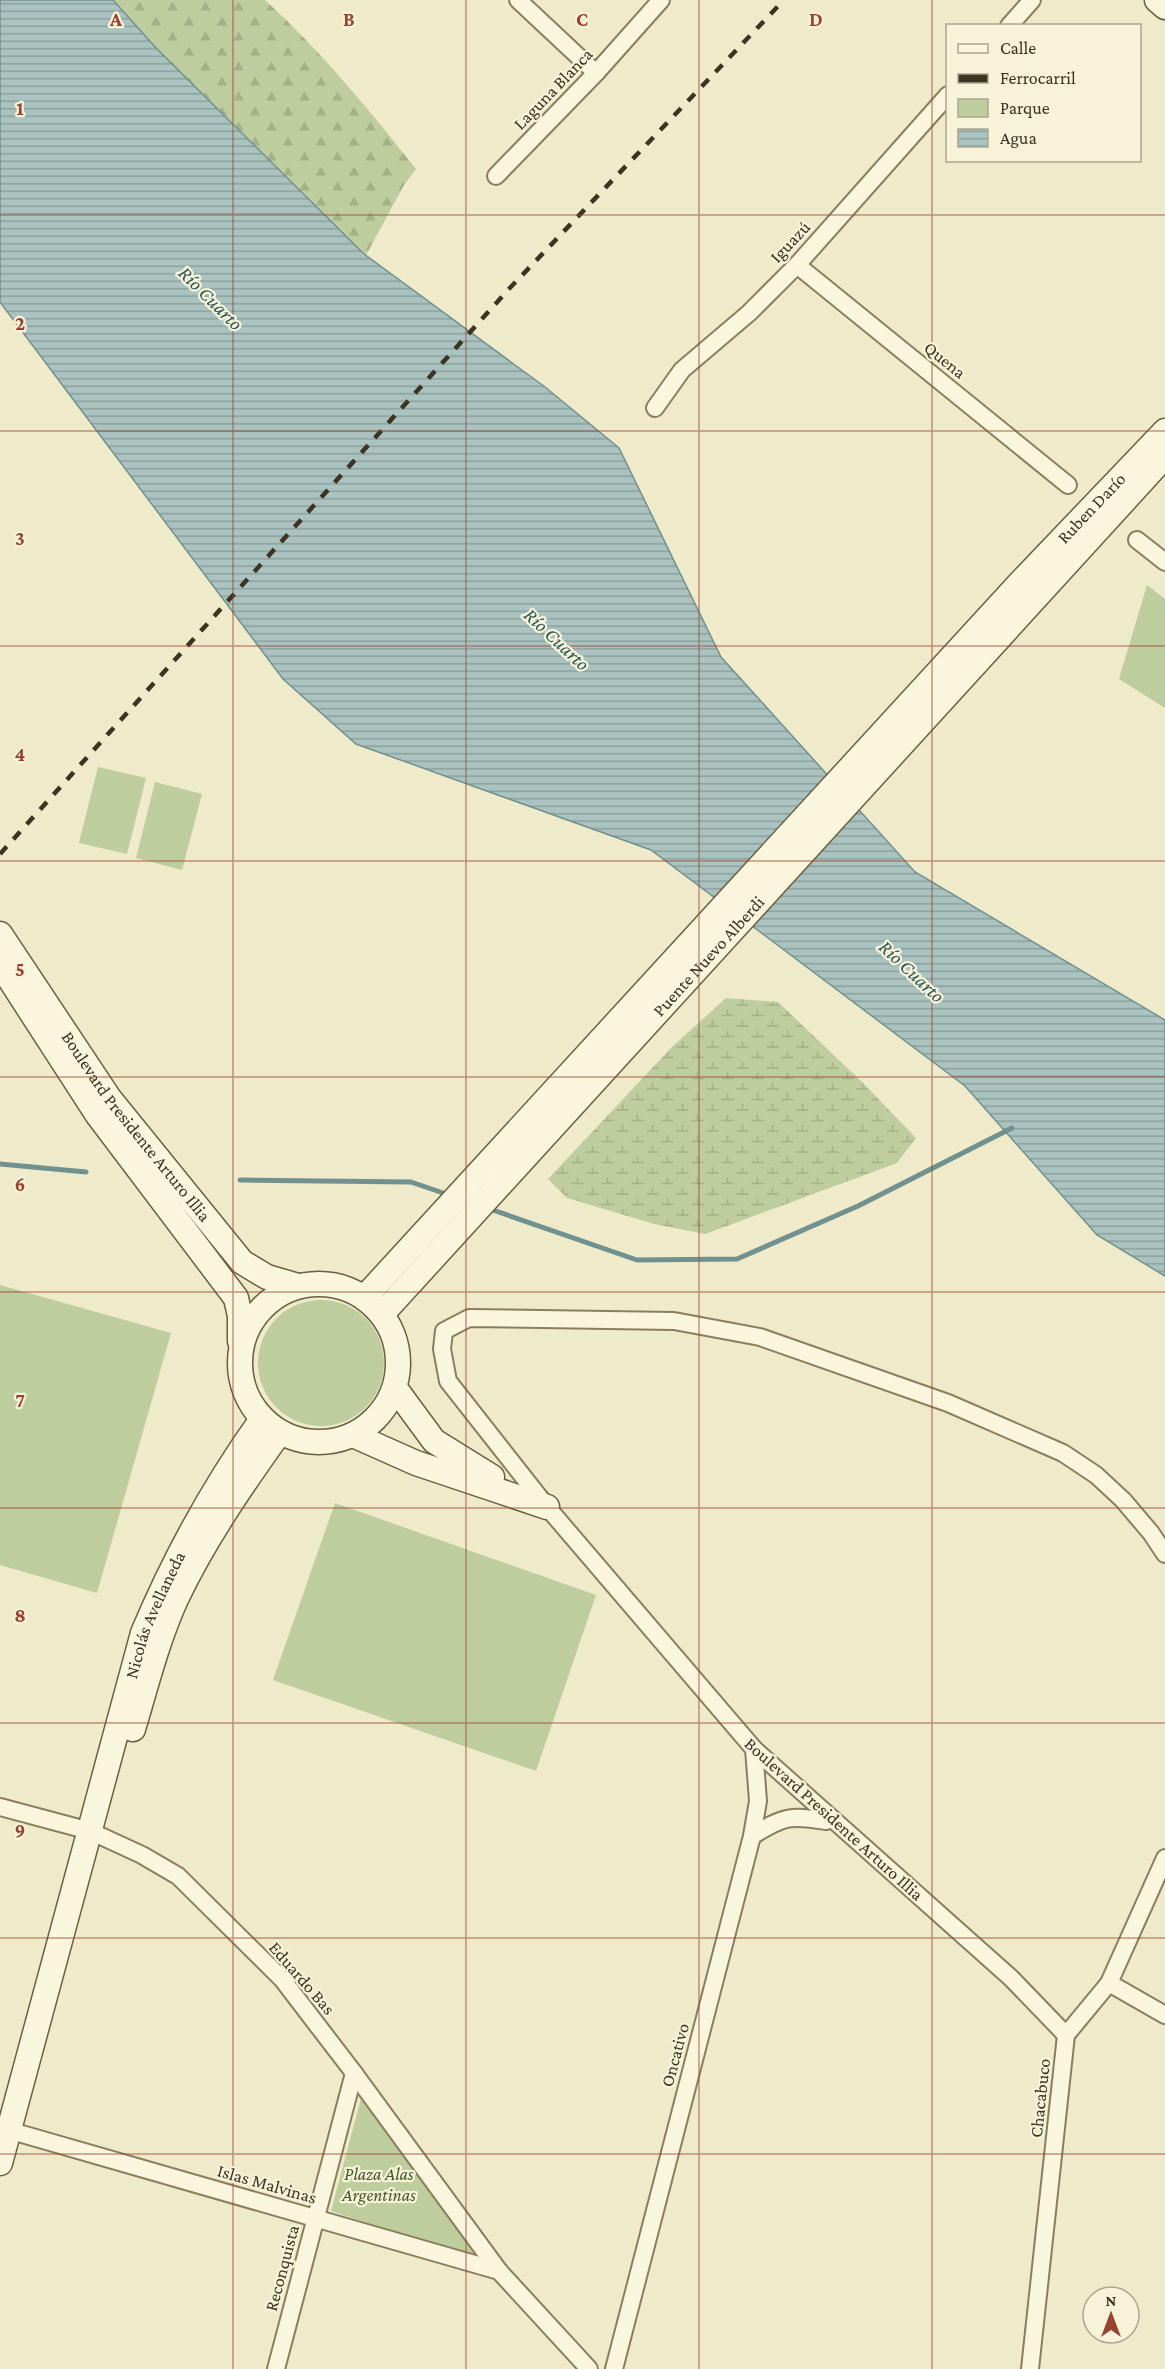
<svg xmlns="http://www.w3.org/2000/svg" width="1165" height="2369" font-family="'Crimson Pro',serif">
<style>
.forest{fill:url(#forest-firs)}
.wetland{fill:url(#wetland-marsh)}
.park{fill:#becd9d}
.water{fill:url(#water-rules);stroke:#71918f;stroke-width:1.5}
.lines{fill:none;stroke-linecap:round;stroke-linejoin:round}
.stream{stroke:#71918f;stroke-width:5}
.minor-casing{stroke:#8b7e5e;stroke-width:20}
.secondary-casing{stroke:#6d5f41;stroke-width:27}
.minor{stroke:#f9f6dd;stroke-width:16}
.secondary{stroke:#f9f6dd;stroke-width:24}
.rail{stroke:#3c3321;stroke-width:4.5;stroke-dasharray:10 10;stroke-linecap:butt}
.grid{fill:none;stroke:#99422f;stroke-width:1.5;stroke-opacity:0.55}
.labels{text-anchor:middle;stroke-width:4.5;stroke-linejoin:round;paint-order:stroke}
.street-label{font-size:18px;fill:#3c3321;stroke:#f6f3d9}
.park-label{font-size:18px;font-style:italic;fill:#435828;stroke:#f6f3d9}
.water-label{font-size:20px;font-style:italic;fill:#31565b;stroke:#f6f3d9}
.grid-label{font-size:20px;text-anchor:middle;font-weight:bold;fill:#99422f;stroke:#f6f3d9;stroke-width:4.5;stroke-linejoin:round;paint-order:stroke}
</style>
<defs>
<pattern id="forest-firs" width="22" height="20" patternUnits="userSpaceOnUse" patternTransform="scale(1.5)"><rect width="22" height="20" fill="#becd9d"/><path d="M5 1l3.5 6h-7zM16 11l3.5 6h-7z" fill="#a4b087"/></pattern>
<pattern id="wetland-marsh" width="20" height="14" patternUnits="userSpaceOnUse" patternTransform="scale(1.5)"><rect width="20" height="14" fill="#becd9d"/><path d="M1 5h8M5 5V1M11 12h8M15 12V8" fill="none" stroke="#a4b087"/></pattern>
<pattern id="water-rules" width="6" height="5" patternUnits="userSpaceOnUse" patternTransform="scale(1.5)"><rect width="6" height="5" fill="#aac3c0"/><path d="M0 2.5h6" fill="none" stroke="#8c9f9c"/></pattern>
</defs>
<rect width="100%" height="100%" fill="#eeeaca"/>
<path class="forest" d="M112,0H265C321,51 370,111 416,169L404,185L365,257L157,51Z"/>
<path class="wetland" d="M726,998L778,1002L862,1082L916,1138L897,1163L705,1234L654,1224L567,1198L548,1179L672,1047Z"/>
<g class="park">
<path d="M1147,585L1165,599V708L1119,679Z"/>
<path d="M98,767L146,778L127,854L79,843Z"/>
<path d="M155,782L202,794L182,870L136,858Z"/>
<path d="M0,1285L171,1333L97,1593L0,1565Z"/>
<circle cx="321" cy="1363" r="63"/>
<path d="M335,1503L596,1595L536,1771L273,1680Z"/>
<path d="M363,2091L477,2259L331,2211Z"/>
</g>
<path class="water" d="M0,0H113L156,48L364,254L545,387L619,448L721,657L915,872L1165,1020V1276L1097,1235L965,1086L651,850L356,744L283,679L0,302Z"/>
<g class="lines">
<g class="stream">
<path d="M0,1164L86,1172"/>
<path d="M240,1180L411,1182L449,1195"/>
<path d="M487,1208L637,1260L737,1259L858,1206L1012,1128"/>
</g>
<defs>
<g id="minor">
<path d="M518,0L596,73"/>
<path d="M1009,26L1032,0"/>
<path d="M496,176L596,73L661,0"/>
<path d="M797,265L1068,485"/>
<path d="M655,408L682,370L749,313L797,265L948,95"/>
<path d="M1137,540L1165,562"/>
<path d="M0,1807L90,1831L142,1855L178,1876L282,1979L354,2073L499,2271"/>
<path d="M752,1836C784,1816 790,1815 826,1821"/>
<path d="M1109,1983L1165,2015"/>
<path d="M1066,2035L1011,1978L754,1749L547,1507L448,1381L442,1349L444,1331L469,1318L674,1321L760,1337L948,1403L1063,1453L1096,1475L1123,1500L1151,1533L1165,1554"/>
<path d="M1,2128L499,2271L589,2369"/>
<path d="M276,2369L354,2073"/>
<path d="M614,2369L752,1836L758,1801L754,1749"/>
<path d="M1030,2369L1066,2035L1109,1983L1165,1858"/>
</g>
<g id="secondary">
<path d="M1157,0L1165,7"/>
<path id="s1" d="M0,934L109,1098L242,1262L267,1277L298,1286"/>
<path d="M0,964L97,1114L236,1298L240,1316V1341"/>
<circle cx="319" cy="1363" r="79"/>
<path id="s2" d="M366,1296L1017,586L1165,431"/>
<path id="s3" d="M383,1313L1165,456"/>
<path d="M395,1388L434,1441L492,1477"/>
<path d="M353,1435L416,1463L547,1507"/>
<path d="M133,1729C146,1686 157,1641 176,1599C204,1540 242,1485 280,1432"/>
<path id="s4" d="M0,2163L143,1633C175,1557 214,1486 262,1419"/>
</g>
</defs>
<use href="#minor" class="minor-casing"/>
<use href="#secondary" class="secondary-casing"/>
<use href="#minor" class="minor"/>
<use href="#secondary" class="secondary"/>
<path class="rail" d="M0,854L508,290L784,0"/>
</g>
<path class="grid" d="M233,0V2369M466,0V2369M699,0V2369M932,0V2369M0,215H1165M0,431H1165M0,646H1165M0,861H1165M0,1077H1165M0,1292H1165M0,1508H1165M0,1723H1165M0,1938H1165M0,2154H1165"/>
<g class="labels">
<g class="street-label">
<text transform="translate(553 89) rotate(-46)" y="6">Laguna Blanca</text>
<text transform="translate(790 242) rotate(-47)" y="6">Iguazú</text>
<text transform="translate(945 360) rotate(39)" y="6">Quena</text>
<text dy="6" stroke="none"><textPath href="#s2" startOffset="1071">Ruben Darío</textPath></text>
<text dy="6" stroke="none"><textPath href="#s3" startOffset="483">Puente Nuevo Alberdi</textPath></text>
<text dy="6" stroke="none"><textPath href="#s1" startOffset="236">Boulevard Presidente Arturo Illia</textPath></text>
<text dy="6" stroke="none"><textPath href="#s4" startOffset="570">Nicolás Avellaneda</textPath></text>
<text transform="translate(834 1819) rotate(42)" y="6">Boulevard Presidente Arturo Illia</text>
<text transform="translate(302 1978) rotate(49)" y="6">Eduardo Bas</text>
<text transform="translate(675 2055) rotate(-75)" y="6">Oncativo</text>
<text transform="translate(1040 2098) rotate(-84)" y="6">Chacabuco</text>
<text transform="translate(267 2184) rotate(16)" y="6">Islas Malvinas</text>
<text transform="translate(282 2268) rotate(-75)" y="6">Reconquista</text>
</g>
<g class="park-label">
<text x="379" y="2180">Plaza Alas<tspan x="379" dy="21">Argentinas</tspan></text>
</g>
<g class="water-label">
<text transform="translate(211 298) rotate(45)" y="7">Río Cuarto</text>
<text transform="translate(557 639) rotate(43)" y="7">Río Cuarto</text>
<text transform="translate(912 971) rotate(43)" y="7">Río Cuarto</text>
</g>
</g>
<g class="grid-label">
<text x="116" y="26">A</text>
<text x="349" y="26">B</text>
<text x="582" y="26">C</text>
<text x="816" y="26">D</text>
<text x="20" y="115">1</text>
<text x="20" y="330">2</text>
<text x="20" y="545">3</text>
<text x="20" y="761">4</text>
<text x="20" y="976">5</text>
<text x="20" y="1191">6</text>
<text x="20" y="1407">7</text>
<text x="20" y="1622">8</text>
<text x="20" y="1837">9</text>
</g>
<rect x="946" y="24" width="195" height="138" fill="#f6f3d9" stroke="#aca68f" stroke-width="1.5"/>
<rect x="958" y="44" width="30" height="9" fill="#f9f6dd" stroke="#aca68f" stroke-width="1.5"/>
<text x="1000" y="54" font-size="18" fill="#3c3321">Calle</text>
<rect x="958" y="74" width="30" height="9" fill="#3c3321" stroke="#aca68f" stroke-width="1.5"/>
<text x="1000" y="84" font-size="18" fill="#3c3321">Ferrocarril</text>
<rect x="958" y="99" width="30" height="18" fill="#becd9d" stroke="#aca68f" stroke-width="1.5"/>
<text x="1000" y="114" font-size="18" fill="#3c3321">Parque</text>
<rect x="958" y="129" width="30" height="18" fill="url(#water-rules)" stroke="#aca68f" stroke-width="1.5"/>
<text x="1000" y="144" font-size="18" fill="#3c3321">Agua</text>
<g transform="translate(1111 2315)"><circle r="28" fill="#f6f3d9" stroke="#aca68f" stroke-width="1.5"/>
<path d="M0-4.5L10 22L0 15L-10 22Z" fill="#99422f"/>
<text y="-9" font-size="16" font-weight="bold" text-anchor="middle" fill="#3c3321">N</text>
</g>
</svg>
